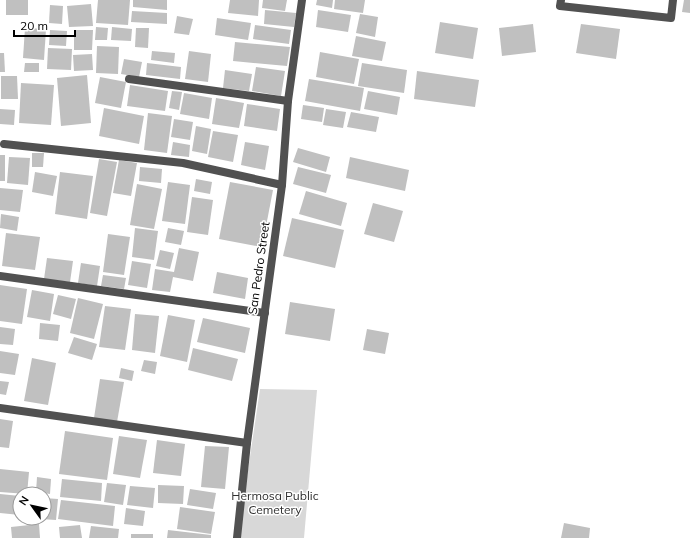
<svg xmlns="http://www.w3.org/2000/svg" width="690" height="538" font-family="Mulish,sans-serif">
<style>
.green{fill:#d8d8d8}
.building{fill:#c0c0c0}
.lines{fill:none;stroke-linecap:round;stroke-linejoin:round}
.street{stroke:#515151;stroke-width:8}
.labels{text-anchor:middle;stroke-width:3;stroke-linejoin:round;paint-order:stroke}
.street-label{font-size:12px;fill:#000;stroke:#fff}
.park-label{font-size:12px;fill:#2f2f2f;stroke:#fff}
</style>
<rect width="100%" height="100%" fill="#fff"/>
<path class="green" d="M260,389L317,390L304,538H238Z"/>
<g class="building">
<rect x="6" y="0" width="22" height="15"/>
<path d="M98,0H130L128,25L96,23Z"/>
<path d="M133,0H167V10L133,7Z"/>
<path d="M230,0H259L258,16L228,13Z"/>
<path d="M263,0H287L285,11L262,8Z"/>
<path d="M317,0H333L332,8L316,5Z"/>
<path d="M335,0H365L363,13L334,9Z"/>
<path d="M684,0H690V13L682,12Z"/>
<path d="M91,4L93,26L69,27L67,6Z"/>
<path d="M50,5L63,6L62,24L49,23Z"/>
<path d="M265,10L296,13L294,27L264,24Z"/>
<path d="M318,10L351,15L348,32L316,27Z"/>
<path d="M132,11L167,13V24L131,22Z"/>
<path d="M360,14L378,17L375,37L356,33Z"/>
<path d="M177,16L193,19L189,35L174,33Z"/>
<path d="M217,18L251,23L248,40L215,35Z"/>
<path d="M440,22L478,28L473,59L435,53Z"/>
<path d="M533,24L536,52L502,56L499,28Z"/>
<path d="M581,24L620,29L616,59L576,53Z"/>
<path d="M255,25L291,30L289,44L253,39Z"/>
<path d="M96,27L108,28L107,40H95Z"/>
<path d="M112,27L132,29L131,41L111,40Z"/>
<path d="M25,28L46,29L44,60L23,58Z"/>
<path d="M136,28H149L148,48L135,47Z"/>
<path d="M50,30L67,31L66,46L49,45Z"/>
<path d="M74,30H93L92,50H74Z"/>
<path d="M356,36L386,42L382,61L352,56Z"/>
<path d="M235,42L290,47L287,66L233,61Z"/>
<path d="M97,46L119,47L118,74L96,73Z"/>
<path d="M48,48L72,49L71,70L47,69Z"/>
<path d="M152,51L175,53L174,63L151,60Z"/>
<path d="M189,51L211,54L208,82L185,79Z"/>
<path d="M320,52L359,59L354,84L316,77Z"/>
<path d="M0,53H4L5,72H0Z"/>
<path d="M92,54L93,70L74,71L73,55Z"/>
<path d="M124,59L142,62L139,77L121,74Z"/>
<path d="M25,63H39V72H24Z"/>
<path d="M147,63L181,67L180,79L146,75Z"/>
<path d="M362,63L407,70L404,93L358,86Z"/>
<path d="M256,67L285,71L281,96L252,91Z"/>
<path d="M225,70L252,74L249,91L223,88Z"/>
<path d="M417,71L479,80L475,107L414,99Z"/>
<path d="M87,75L91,123L61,126L57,78Z"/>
<path d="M1,76H17L18,99H1Z"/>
<path d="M100,77L126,82L121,108L95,103Z"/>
<path d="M309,79L364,88L360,111L305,101Z"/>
<path d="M21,83L54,85L51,125L19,123Z"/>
<path d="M130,85L168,91L165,111L127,106Z"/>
<path d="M172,91L182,92L179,110L169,108Z"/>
<path d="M368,91L400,97L397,115L364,109Z"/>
<path d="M184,93L212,98L209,119L180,114Z"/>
<path d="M216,98L244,103L239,128L212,124Z"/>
<path d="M247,104L280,109L277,131L244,126Z"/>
<path d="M303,105L324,108L322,122L301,119Z"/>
<path d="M104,108L144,116L139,144L99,136Z"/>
<path d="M0,109L15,110L14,125L0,124Z"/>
<path d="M326,109L346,112L343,128L323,125Z"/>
<path d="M351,112L379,117L376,132L347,127Z"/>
<path d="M148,113L172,116L167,153L144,150Z"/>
<path d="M174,119L193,122L190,140L171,137Z"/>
<path d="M196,126L211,129L207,154L192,151Z"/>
<path d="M213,131L238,135L233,162L208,157Z"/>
<path d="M173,142L190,145L189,157L171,155Z"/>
<path d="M245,142L269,146L265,170L241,165Z"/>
<path d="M298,148L330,157L326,172L293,162Z"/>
<path d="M32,153H44L43,167H32Z"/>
<rect x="0" y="155" width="5" height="26"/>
<path d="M9,157L30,158L28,185L7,183Z"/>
<path d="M350,157L409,170L405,191L346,178Z"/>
<path d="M99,159L117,162L107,216L90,213Z"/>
<path d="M119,160L137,163L131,196L113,193Z"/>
<path d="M140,167L162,169L161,183L139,181Z"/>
<path d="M298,167L331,175L326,193L293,184Z"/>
<path d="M35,172L57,176L53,196L32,192Z"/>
<path d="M60,172L93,176L87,219L55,214Z"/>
<path d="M196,179L212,182L210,194L194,191Z"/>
<path d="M168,182L190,185L185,224L162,221Z"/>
<path d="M230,182L273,190L262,247L219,239Z"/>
<path d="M137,184L162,189L154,229L130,225Z"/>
<path d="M0,188L23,190L20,212L0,210Z"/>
<path d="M306,191L347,203L341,226L299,214Z"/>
<path d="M192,197L213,200L208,235L187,232Z"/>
<path d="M373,203L403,211L394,242L364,234Z"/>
<path d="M1,214L19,217L17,231L0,228Z"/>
<path d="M292,218L344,230L335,268L283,256Z"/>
<path d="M135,228L158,231L154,260L132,257Z"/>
<path d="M168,228L184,231L181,245L165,242Z"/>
<path d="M6,233L40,237L35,270L2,266Z"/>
<path d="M108,234L130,237L124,275L103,272Z"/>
<path d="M179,248L199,252L193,281L173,277L170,292L152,290L155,269L174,272Z"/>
<path d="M160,250L174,253L170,269L156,266Z"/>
<path d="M47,258L73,261L70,282L44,279Z"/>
<path d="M132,261L151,264L147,288L128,285Z"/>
<path d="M81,263L100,266L97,286L78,283Z"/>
<path d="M217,272L248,278L245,299L213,293Z"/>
<path d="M103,275L126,278L124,289L101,286Z"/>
<path d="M0,285L27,289L22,324L0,321Z"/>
<path d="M32,290L54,294L50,321L27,317Z"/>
<path d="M58,295L76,299L71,319L53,314Z"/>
<path d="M78,298L103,304L94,339L70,333Z"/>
<path d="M290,302L335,309L330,341L285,334Z"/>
<path d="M105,306L131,309L125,350L99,347Z"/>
<path d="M135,314L159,316L155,353L132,350Z"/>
<path d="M168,315L195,320L187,362L160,356Z"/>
<path d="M203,318L250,328L245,353L197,342Z"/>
<path d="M40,323L60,325L58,341L39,339Z"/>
<path d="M0,327L15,329L13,345L0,344Z"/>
<path d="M367,329L389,333L385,354L363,350Z"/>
<path d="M74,337L97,344L92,360L68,353Z"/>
<path d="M193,348L238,359L232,381L188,370Z"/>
<path d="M0,351L19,354L15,375L0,373Z"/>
<path d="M32,358L56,363L48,405L24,401Z"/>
<path d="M144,360L157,362L155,374L141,371Z"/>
<path d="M121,368L134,371L132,381L119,378Z"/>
<path d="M100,379L124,382L117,422L94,418Z"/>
<path d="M0,381L9,382L6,395L0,394Z"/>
<path d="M0,419L13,421L9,448L0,447Z"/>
<path d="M65,431L113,438L107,480L59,474Z"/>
<path d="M119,436L147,440L140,478L113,474Z"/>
<path d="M157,440L185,444L181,476L153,473Z"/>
<path d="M205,446L229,447L225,489L201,487Z"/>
<path d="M0,469L29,472L27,494L0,492Z"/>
<path d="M37,477L51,479L50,494L36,492Z"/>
<path d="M62,479L102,483L101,501L60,497Z"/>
<path d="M107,483L126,485L123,505L104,502Z"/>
<path d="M158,485L184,486L183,504L158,503Z"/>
<path d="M130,486L155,488L153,508L127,505Z"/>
<path d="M190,489L216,493L213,509L187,505Z"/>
<path d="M0,494L20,496V515L0,513Z"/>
<path d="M44,498L58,499L56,520L41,519L44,518Z"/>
<path d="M61,500L115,506L113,526L58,519Z"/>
<path d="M180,507L215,512L211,534L177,529Z"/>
<path d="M126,508L145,511L143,526L124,524Z"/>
<path d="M564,523L590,528L589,538H561Z"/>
<path d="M39,524L40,538H12L11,527Z"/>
<path d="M80,525L82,538H60L59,527Z"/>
<path d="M91,526L119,529L118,538H89Z"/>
<path d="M168,530L211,535V538H167Z"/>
<rect x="131" y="534" width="22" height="4"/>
</g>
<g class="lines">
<g class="street">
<path d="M561,0L560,6L671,18L673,0"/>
<path d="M129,79L288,101"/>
<path d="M4,144L183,163L282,185"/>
<path d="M0,276L265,313"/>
<path d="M0,408L247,443"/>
<path d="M237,538L247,443L282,185L288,101L302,0"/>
</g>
</g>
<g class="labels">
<g class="street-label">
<text transform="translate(259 268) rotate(-82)" y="4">San Pedro Street</text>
</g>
<g class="park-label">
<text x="275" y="500">Hermosa Public<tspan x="275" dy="14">Cemetery</tspan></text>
</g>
</g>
<g transform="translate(32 506) rotate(303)"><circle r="19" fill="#ffffff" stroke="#999999"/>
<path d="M0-3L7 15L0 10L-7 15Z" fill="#000000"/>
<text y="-6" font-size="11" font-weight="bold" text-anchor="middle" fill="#000000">N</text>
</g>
<path d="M14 30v6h61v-6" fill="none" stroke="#000000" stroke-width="2"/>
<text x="20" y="30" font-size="12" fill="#000000" stroke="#ffffff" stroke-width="3" paint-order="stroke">20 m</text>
</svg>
